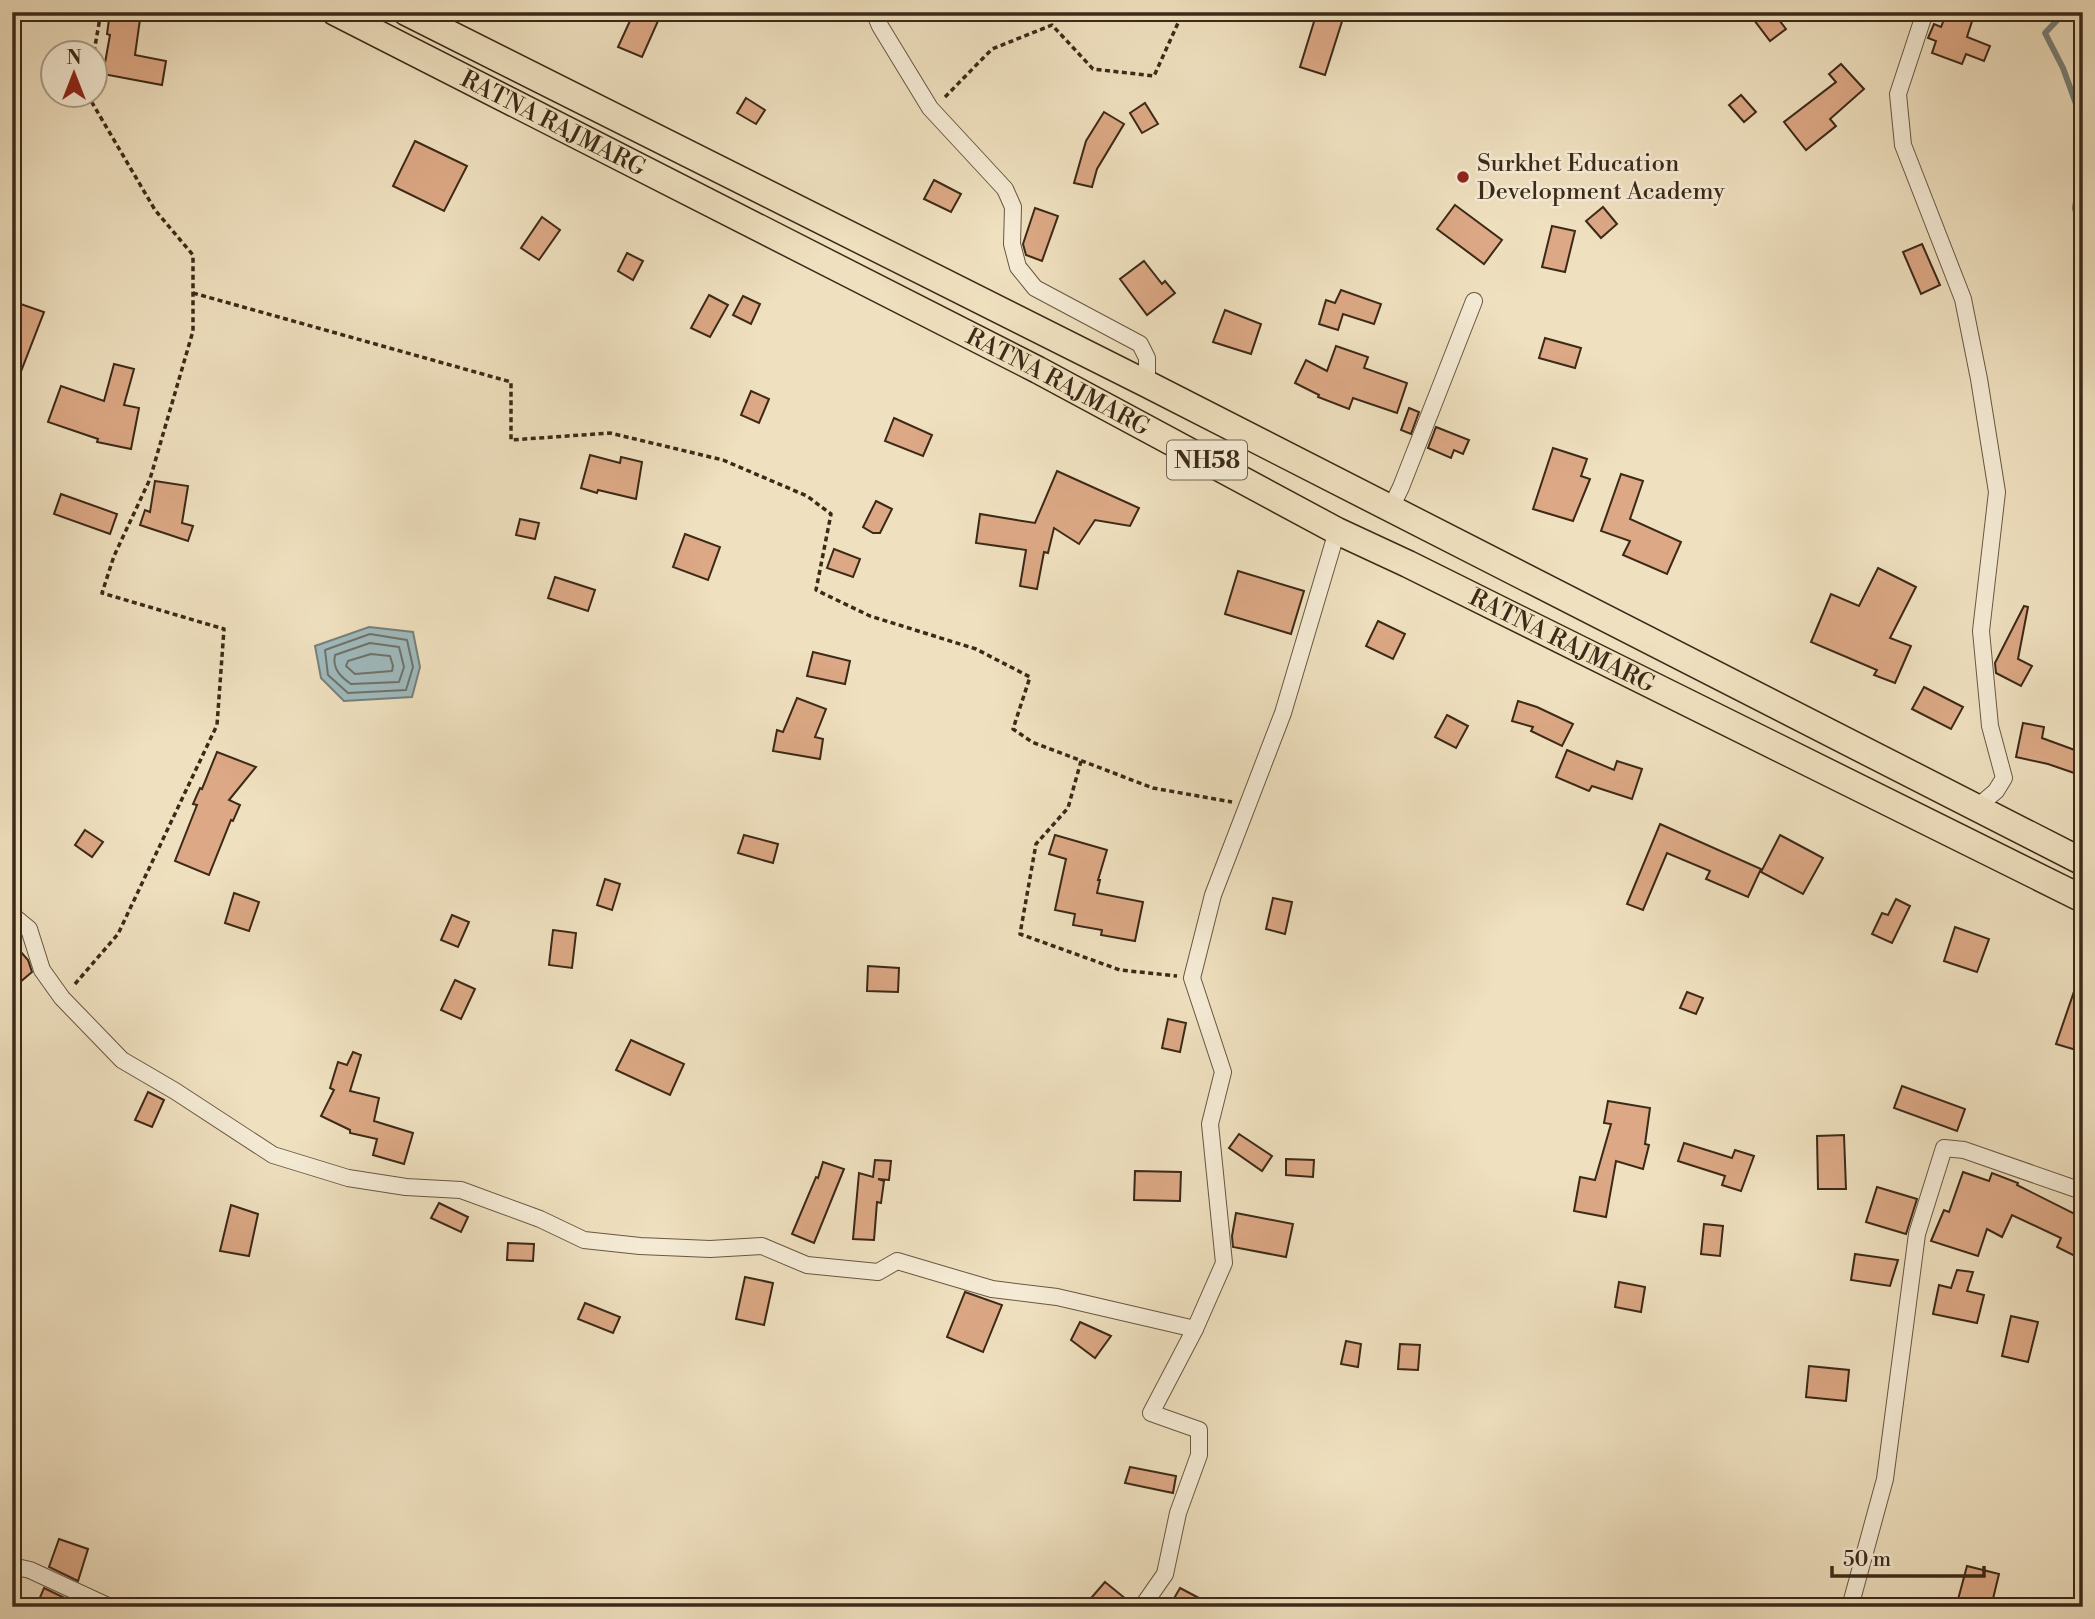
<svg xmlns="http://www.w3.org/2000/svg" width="2095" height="1619" font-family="'Libre Bodoni',serif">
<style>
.water{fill:#9fbabd;stroke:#77807b;stroke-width:2}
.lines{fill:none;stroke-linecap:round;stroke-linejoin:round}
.shore{stroke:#6e726a;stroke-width:2}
.stream{stroke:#77807b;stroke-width:6}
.building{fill:#dca885;stroke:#3c2917;stroke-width:2}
.minor-casing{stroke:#695741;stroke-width:18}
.primary-casing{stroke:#3c2917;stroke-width:29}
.path{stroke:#3c2917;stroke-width:3.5;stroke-dasharray:5 3.5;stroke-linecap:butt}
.minor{stroke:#f5ebd5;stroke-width:16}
.primary{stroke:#efe0bf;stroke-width:26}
.poi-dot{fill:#8f2418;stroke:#f5ebd5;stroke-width:2.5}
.labels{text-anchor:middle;stroke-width:5;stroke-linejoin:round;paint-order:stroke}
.shield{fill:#f5ebd5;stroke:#746350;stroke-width:2}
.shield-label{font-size:23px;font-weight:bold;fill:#3c2917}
.street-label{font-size:24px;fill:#3c2917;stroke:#f5ebd5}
.poi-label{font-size:24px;fill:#3c2917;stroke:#f5ebd5;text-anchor:start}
</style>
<rect width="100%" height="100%" fill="#efe0bf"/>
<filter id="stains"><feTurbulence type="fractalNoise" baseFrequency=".00286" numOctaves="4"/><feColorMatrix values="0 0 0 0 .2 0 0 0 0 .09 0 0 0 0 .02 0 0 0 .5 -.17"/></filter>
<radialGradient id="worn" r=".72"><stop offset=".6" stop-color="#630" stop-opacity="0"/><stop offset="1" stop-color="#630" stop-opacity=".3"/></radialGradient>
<path class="water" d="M369,627L413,632L420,667L412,697L344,701L321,678L315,646Z"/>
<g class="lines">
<g class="shore">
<path d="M370,634L407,640L413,667L406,690L348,693L328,675L325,650Z"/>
<path d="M370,643L399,647L404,667L399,682L351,684C341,677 332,669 335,655Z"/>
<path d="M371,654L390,656L393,666L392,671L355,674L346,666L348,661Z"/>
</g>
<g class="stream">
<path d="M2065,12L2045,33L2063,68L2083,123"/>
<path d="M2083,158L2075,208L2083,243"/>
</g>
</g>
<g class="building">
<path d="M110,12H141L135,55L166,61L162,85L103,74L110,35L107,34Z"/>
<path d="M634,12H662L642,57L618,47Z"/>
<path d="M1317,12H1345L1325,75L1300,67Z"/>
<path d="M1748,12H1773L1786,29L1770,41Z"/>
<path d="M1947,12H1975L1967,37L1990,46L1984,61L1966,54L1962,64L1932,53L1936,41L1928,38L1934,24L1941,27Z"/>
<path d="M1841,64L1864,89L1830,119L1836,126L1806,150L1784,122L1836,82L1829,74Z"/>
<path d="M1741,95L1756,112L1744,122L1729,105Z"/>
<path d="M746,98L765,110L756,124L737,113Z"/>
<path d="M1145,103L1158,124L1142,133L1130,113Z"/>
<path d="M1104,112L1124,124L1097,169L1092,187L1074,183L1086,141Z"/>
<path d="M415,141L467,166L444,211L393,186Z"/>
<path d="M934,180L961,194L951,212L924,199Z"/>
<path d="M1455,205L1502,240L1484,264L1437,229Z"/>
<path d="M1603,207L1617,224L1601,238L1586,221Z"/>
<path d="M1035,208L1058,216L1042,261L1026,255L1023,244Z"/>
<path d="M542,217L560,230L539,260L521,248Z"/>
<path d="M1552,226L1575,231L1565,272L1542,267Z"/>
<path d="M1922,244L1940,285L1921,294L1903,252Z"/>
<path d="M627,253L643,261L633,280L618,271Z"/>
<path d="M1144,261L1162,284L1165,281L1175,293L1147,315L1120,279Z"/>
<path d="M1341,290L1381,304L1374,324L1343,314L1338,330L1319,324L1326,300L1335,303Z"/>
<path d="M709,295L728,305L710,337L691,328Z"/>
<path d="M743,296L760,304L751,324L733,315Z"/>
<path d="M12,301L44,312L13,392H12Z"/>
<path d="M1225,310L1261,324L1251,354L1213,342Z"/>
<path d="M1545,338L1581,348L1575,368L1539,358Z"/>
<path d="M1336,346L1368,357L1364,368L1407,383L1397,413L1353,398L1349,409L1318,397L1319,395L1295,383L1306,360L1327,371Z"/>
<path d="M114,364L134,369L124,405L139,408L131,449L97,442L98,439L48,422L61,386L104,401Z"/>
<path d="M751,391L769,399L759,423L741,415Z"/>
<path d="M1409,408L1419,412L1411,434L1401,430Z"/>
<path d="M894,418L932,435L923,456L885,441Z"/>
<path d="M1436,427L1469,440L1463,454L1454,450L1451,458L1428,448Z"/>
<path d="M1553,448L1587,459L1581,476L1590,479L1573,521L1533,509Z"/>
<path d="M590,455L620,463L621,457L642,462L636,499L598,490L597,493L581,488Z"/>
<path d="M1057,471L1139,508L1130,526L1095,520L1079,544L1054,528L1048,553L1044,552L1037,589L1020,586L1026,550L976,543L980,514L1035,523Z"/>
<path d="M1621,474L1643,481L1630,519L1681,542L1667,574L1623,555L1630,541L1601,531Z"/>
<path d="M155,481L188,486L182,523L193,526L188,541L140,525L145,510L150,512Z"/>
<path d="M61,494L117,514L110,534L54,514Z"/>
<path d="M876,501L892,509L880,533H873L863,527Z"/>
<path d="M520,519L539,523L535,539L516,535Z"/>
<path d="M685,534L720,547L708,580L673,567Z"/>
<path d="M834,549L860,559L853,577L827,568Z"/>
<path d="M1878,568L1916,587L1890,638L1911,646L1895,683L1874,675L1877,670L1811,642L1831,594L1859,606Z"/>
<path d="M1238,571L1304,591L1291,634L1225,614Z"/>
<path d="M555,577L595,590L588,611L548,598Z"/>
<path d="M2024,606L2028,607L2018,659L2032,666L2021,686L1996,673L1995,663Z"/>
<path d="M1378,621L1405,634L1393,659L1366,646Z"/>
<path d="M813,652L850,661L845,684L807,676Z"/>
<path d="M1924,687L1963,707L1951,729L1912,709Z"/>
<path d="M797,698L826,709L815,737L823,739L820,759L773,751L777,730L783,732Z"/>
<path d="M1518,701L1537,707L1573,724L1562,746L1531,731L1533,727L1512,721Z"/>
<path d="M1447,715L1468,726L1456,748L1435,737Z"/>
<path d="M2023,723L2044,727L2042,738L2083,753V776L2048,764L2016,757Z"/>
<path d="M1567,750L1614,770L1617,761L1642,769L1632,799L1592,786L1589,791L1556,777Z"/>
<path d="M217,752L256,767L229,800L240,805L233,821L231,820L209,875L175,861L197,805L193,804L200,788L202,789Z"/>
<path d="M1660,824L1761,869L1748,897L1706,879L1710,871L1667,853L1643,910L1627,904Z"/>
<path d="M85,830L103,842L92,857L75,845Z"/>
<path d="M744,835L778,844L773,863L738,853Z"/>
<path d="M1055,835L1107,850L1098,880H1100L1097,893L1143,902L1135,941L1101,935L1102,930L1073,925L1075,914L1055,910L1066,859L1049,854Z"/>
<path d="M1780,835L1823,858L1803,894L1761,872Z"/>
<path d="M605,879L620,884L612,910L597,905Z"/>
<path d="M234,893L259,902L249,931L225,923Z"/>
<path d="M1273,898L1292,902L1285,934L1266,929Z"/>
<path d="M1896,899L1910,906L1892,943L1872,934L1882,913L1888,915Z"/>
<path d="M452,915L469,922L458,947L441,940Z"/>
<path d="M1955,927L1989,939L1977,972L1944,961Z"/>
<path d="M553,930L576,933L572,968L549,965Z"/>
<path d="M12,942L28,960L32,972L12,989Z"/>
<path d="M868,966L899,968L898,992L867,991Z"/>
<path d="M2080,974L2083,975V1052L2056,1044Z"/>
<path d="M455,980L475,989L461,1019L441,1010Z"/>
<path d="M1687,992L1703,998L1696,1014L1680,1008Z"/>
<path d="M1168,1019L1186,1023L1180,1052L1162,1048Z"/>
<path d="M631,1040L684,1064L670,1095L616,1070Z"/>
<path d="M353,1052L361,1055L350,1091L379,1098L374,1121L413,1133L404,1164L373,1155L377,1139L350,1133V1130L321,1116L334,1090L330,1088L338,1062L347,1065Z"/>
<path d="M1902,1086L1965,1109L1957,1131L1894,1108Z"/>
<path d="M148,1092L164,1100L152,1127L135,1120Z"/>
<path d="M1608,1101L1650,1108L1645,1144L1649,1145L1643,1169L1616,1161L1606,1217L1574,1211L1580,1177L1595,1180L1611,1124L1604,1123Z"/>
<path d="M1239,1134L1272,1156L1262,1171L1229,1148Z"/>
<path d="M1844,1135L1846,1189H1818L1817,1136Z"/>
<path d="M1684,1143L1732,1158L1735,1150L1754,1156L1741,1191L1722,1185L1725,1176L1678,1161Z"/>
<path d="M1286,1159L1314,1160L1313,1177L1286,1175Z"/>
<path d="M875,1160L891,1161L889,1180L878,1179L884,1181L881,1203L877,1202L874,1240L853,1239L859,1173L873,1177Z"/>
<path d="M823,1162L844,1169L814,1243L792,1234L816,1177L818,1178Z"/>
<path d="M1135,1171L1181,1172L1180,1201L1134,1200Z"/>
<path d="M1963,1172L1989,1181L1992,1173L2018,1183L2017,1185L2083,1218V1260L2057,1247L2061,1238L2012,1215L2002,1237L1987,1229L1978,1256L1931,1241L1944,1210L1949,1212Z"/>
<path d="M1877,1187L1917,1199L1906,1234L1866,1222Z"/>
<path d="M439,1203L468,1217L461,1232L431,1218Z"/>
<path d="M231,1205L258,1214L249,1256L220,1251Z"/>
<path d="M1236,1213L1293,1224L1286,1257L1233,1247L1232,1236Z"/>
<path d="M1704,1224L1723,1226L1720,1256L1701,1254Z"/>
<path d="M508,1243L534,1244L533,1261L507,1260Z"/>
<path d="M1855,1254L1898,1260L1890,1286L1851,1280Z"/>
<path d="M1957,1270L1973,1272L1967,1291L1984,1295L1977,1323L1933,1314L1939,1285L1951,1288Z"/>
<path d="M745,1277L773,1283L764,1325L736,1319Z"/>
<path d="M1619,1282L1645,1287L1641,1312L1615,1307Z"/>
<path d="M965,1292L1002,1305L983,1352L947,1337Z"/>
<path d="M585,1303L620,1317L613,1333L578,1319Z"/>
<path d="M2011,1316L2038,1322L2028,1362L2002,1356Z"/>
<path d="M1080,1322L1111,1336L1095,1358L1071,1340Z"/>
<path d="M1346,1341L1361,1344L1358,1367L1341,1364Z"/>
<path d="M1400,1344L1420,1345L1418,1370L1398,1369Z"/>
<path d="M1809,1366L1849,1370L1846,1401L1806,1397Z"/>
<path d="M1130,1467L1176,1476L1173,1493L1125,1483Z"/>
<path d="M59,1539L88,1549L78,1581L49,1567Z"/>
<path d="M1967,1566L1999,1574L1991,1607H1956Z"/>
<path d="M1105,1582L1132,1604V1607H1102L1092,1597Z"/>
<path d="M44,1588L71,1601L69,1607H36Z"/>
<path d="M1180,1588L1216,1607H1169Z"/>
</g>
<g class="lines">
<defs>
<g id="minor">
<path d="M874,12L880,26L930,108L1005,189L1013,207L1012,244L1018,267L1035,288L1140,344L1147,358V384"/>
<path d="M1925,12L1898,94L1903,145L1963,299L1979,379L1997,492L1981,631L1990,726L2004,778L1996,791L1976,808"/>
<path d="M1390,510L1401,487L1474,301"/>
<path d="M12,915L29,929L42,970L62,998L122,1060L175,1091L273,1155L348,1178L406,1187L461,1190L540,1219L584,1240L640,1246L710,1249L762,1246L807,1265L878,1272L897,1261L992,1289L1057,1297L1195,1329"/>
<path d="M12,1566L30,1570L110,1607"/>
<path d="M1142,1607L1165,1574L1178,1513L1199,1455V1430L1151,1413L1195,1329L1224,1263L1210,1124L1223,1072L1192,978L1213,895L1283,713L1337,531"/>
<path d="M1850,1607L1885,1479L1917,1234L1944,1148L1964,1150L2076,1189H2083"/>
</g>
<g id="primary">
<path id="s1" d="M335,12L1038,370L1337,531L1408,564L2083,899"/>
<path d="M406,12L1147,384L2083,862"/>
</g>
</defs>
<use href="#minor" class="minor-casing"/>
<use href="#primary" class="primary-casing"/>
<g class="path">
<path d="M94,52L101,12"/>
<path d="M945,97L992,49L1052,25L1093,69L1154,76L1183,12"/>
<path d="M193,293L511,382V440L610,433L723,460L807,496L831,514L816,590L870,616L976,649L1030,677L1013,729L1032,742L1153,788L1232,802"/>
<path d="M1081,761L1068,808L1036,844L1020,934L1120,970L1177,976"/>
<path d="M75,984L118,934L217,725L224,629L102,593L114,556L150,479L193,331V255L155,210L87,94"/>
</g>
<use href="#minor" class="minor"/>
<use href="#primary" class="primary"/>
</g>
<circle class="poi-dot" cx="1463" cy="177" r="7"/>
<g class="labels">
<rect class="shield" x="1167" y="440.5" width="80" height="39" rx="5"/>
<g class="shield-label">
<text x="1207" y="468">NH58</text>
</g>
<g class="street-label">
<text dy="8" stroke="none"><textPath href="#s1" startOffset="245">RATNA RAJMARG</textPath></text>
<text dy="8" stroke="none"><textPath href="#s1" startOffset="812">RATNA RAJMARG</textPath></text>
<text dy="8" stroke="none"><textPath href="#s1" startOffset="1379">RATNA RAJMARG</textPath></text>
</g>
<g class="poi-label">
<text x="1477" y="171">Surkhet Education<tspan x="1477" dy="28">Development Academy</tspan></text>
</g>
</g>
<rect width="2095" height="1619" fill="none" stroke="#efe0bf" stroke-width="42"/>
<rect x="14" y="14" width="2067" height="1591" fill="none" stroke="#3c2917" stroke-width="3.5"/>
<rect x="21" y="21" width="2053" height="1577" fill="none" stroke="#3c2917" stroke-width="2"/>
<g transform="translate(74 74)"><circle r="33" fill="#f5ebd5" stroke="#ab9d89" stroke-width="2"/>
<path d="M0-5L12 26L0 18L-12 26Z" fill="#8f2418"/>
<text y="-10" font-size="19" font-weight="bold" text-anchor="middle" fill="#3c2917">N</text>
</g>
<path d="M1832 1566v10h152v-10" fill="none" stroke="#3c2917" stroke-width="3.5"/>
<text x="1843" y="1566" font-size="21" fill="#3c2917" stroke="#f5ebd5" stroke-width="5" paint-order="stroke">50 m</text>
<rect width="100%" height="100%" filter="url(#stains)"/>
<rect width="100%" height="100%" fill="url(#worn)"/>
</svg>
